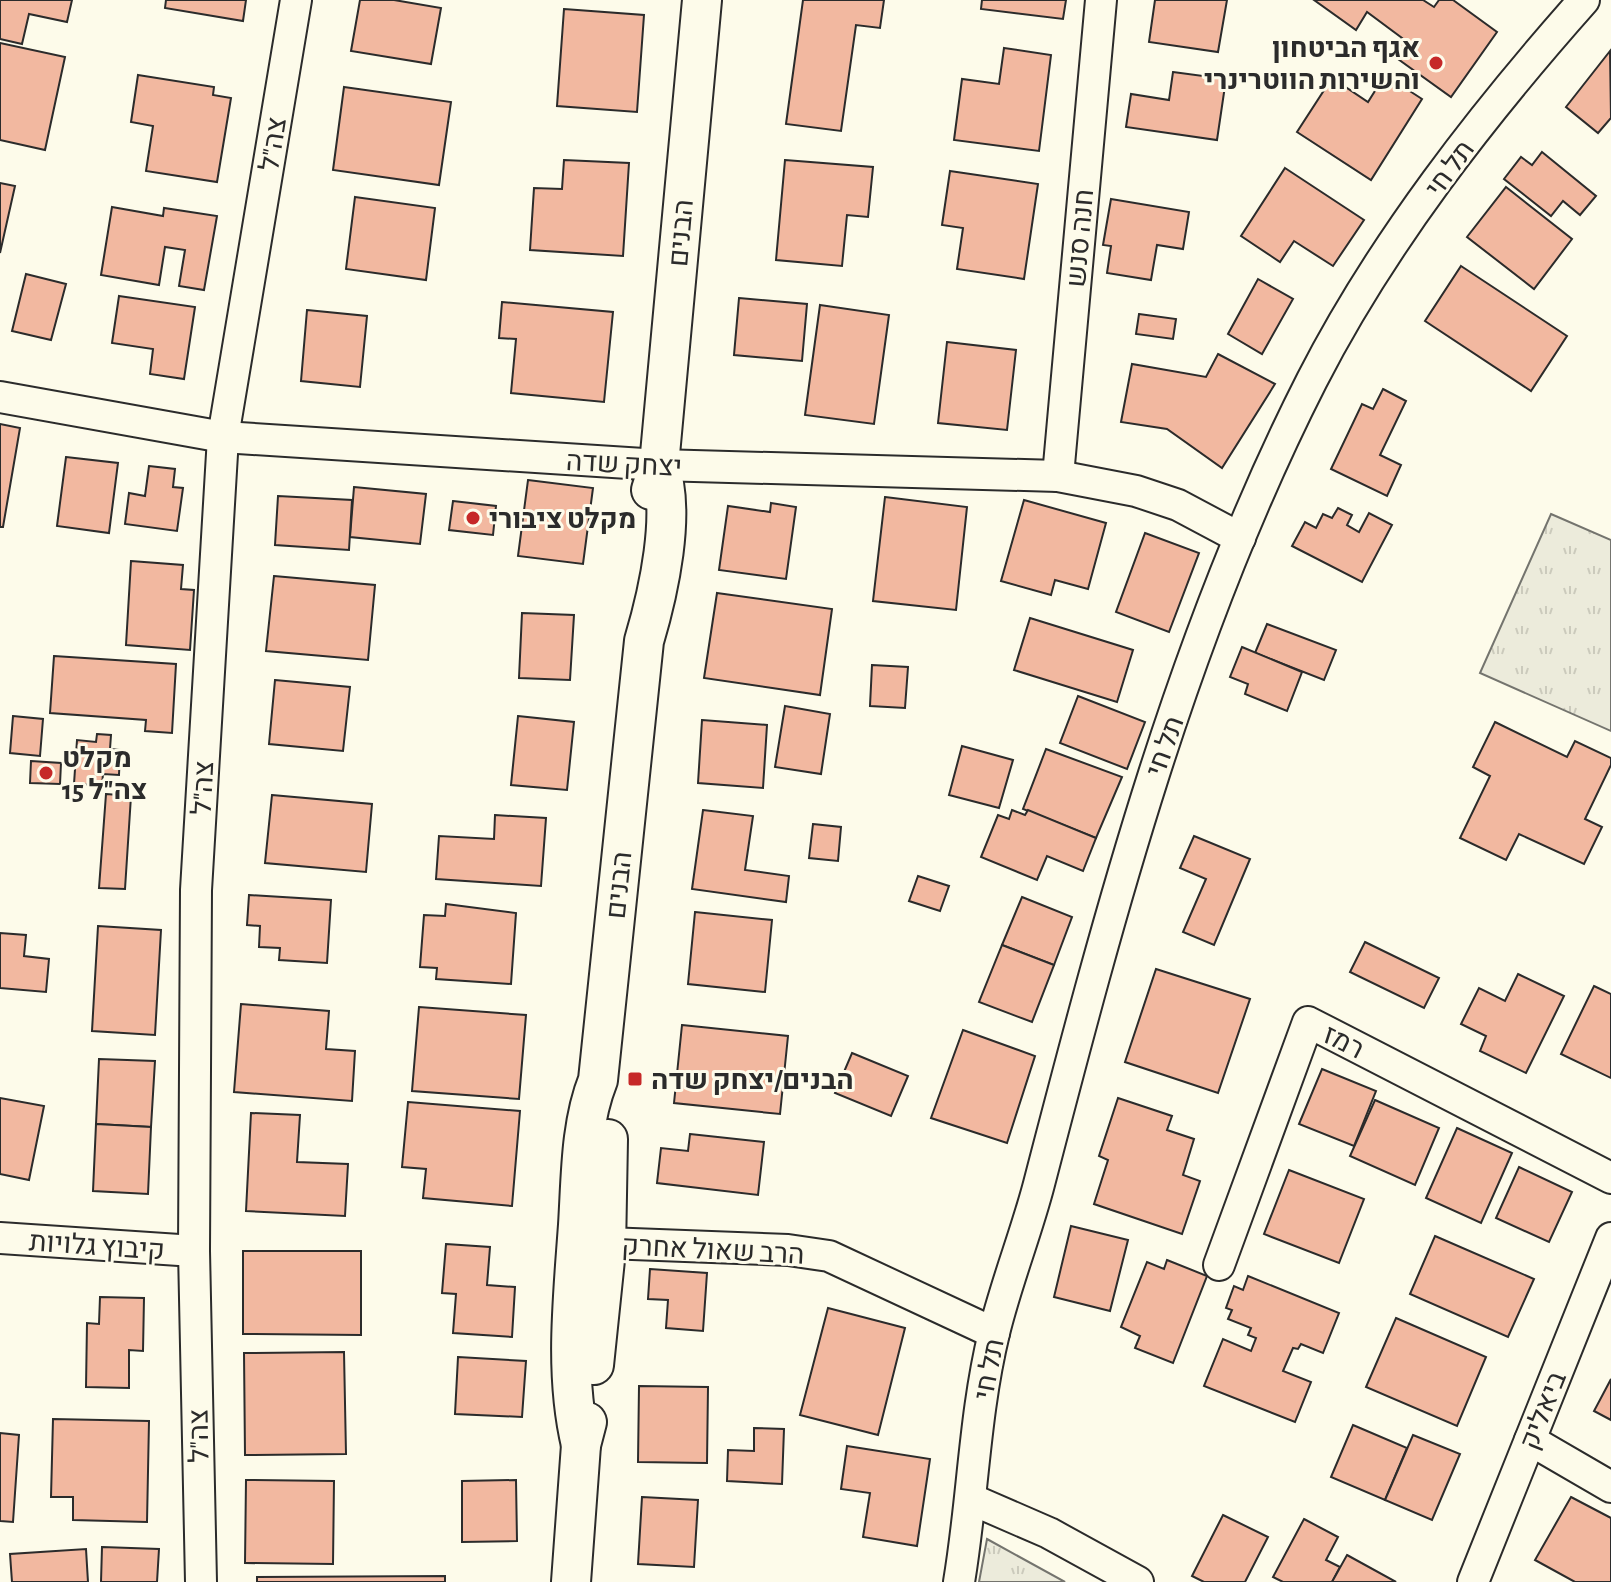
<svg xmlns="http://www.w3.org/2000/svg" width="1611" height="1582" font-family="'Alegreya Sans',Heebo,sans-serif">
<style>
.park{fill:url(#park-tufts);stroke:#74746e;stroke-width:2}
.building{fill:#f2b8a0;stroke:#2b2b2b;stroke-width:2}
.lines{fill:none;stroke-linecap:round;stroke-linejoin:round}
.minor-casing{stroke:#2b2b2b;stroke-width:34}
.tertiary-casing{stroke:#2b2b2b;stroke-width:42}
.minor{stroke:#fdfbea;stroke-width:30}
.tertiary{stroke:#fdfbea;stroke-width:38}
.poi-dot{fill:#c62828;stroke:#fdfbea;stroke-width:3}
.labels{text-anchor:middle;stroke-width:6;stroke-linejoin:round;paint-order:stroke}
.poi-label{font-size:28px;font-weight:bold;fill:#2b2b2b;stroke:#fdfbea;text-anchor:start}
.street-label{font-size:28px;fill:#2b2b2b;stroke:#fdfbea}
</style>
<defs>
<pattern id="park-tufts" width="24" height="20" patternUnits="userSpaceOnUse" patternTransform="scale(2)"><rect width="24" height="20" fill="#ecebdb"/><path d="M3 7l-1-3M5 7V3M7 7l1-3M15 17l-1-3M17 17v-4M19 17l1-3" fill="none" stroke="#cbcabc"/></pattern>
</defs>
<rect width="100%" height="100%" fill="#fdfbea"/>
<g class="park">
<path d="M1551,514L1611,540V731L1480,673Z"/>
<path d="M987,1539L1065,1582H979Z"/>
</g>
<g class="building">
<path d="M0,0H72L67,22L29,14L22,44L0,39Z"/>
<path d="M166,0H246L243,21L165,8Z"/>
<path d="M360,0H394L441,8L431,64L351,51Z"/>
<path d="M803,0H884L880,28L856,25L841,131L786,124Z"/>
<path d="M982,0H1066L1063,19L981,9Z"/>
<path d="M1155,0H1227L1218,52L1149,42Z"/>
<path d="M1314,0H1423L1434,7L1439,0H1453L1497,32L1451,97L1391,54L1402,38L1367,12L1356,30Z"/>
<path d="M564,9L644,15L637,112L557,106Z"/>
<path d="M0,43L65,57L45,150L0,140Z"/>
<path d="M1004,48L1051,55L1039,151L954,140L962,79L999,84Z"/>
<path d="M1610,51L1611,118L1598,133L1566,107Z"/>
<path d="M1173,72L1226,79L1217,140L1126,127L1131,94L1169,100Z"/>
<path d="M138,75L214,87L213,95L231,98L217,182L146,171L153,126L131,122Z"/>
<path d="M1385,75L1422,99L1371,180L1297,132L1332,78L1368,102Z"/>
<path d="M344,87L451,102L439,185L333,170Z"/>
<path d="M1542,152L1596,196L1580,215L1563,201L1551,216L1504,179L1521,157L1532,165Z"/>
<path d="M564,160L629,163L623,256L530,250L534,188L562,189Z"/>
<path d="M785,160L873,167L868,217L847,215L842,266L776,260Z"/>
<path d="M1285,168L1364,220L1333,266L1294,241L1280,262L1241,236Z"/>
<path d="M950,171L1038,184L1024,279L957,269L963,228L942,225Z"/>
<path d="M0,183L15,186L0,253Z"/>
<path d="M1506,187L1572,239L1534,289L1467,237Z"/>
<path d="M355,197L435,208L426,280L346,269Z"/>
<path d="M1111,199L1189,212L1183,249L1157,245L1151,280L1107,273L1111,246L1103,245Z"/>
<path d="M112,207L163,216L164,208L217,216L204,290L179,286L185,250L165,247L159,285L101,275Z"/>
<path d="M1461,266L1567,336L1531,391L1425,321Z"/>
<path d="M26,274L66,284L51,340L12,331Z"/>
<path d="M1258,279L1293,299L1262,354L1228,334Z"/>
<path d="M119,296L195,307L184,379L150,374L153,349L112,343Z"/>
<path d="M739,298L807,304L802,361L734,355Z"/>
<path d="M502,302L613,312L604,402L511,393L516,339L499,338Z"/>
<path d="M820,305L889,315L874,424L805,415Z"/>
<path d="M307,310L367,316L360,387L301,381Z"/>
<path d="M1139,314L1176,319L1173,339L1136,334Z"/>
<path d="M947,342L1016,350L1007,430L938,423Z"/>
<path d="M1218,354L1275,384L1222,468L1167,429L1121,422L1132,364L1206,377Z"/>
<path d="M1383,389L1406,401L1380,455L1401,465L1387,496L1331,469L1362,404L1373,409Z"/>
<path d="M0,424L20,428L3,527H0Z"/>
<path d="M66,457L118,463L109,533L57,526Z"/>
<path d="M149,466L175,469L173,487L183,488L177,531L125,524L129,493L145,496Z"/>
<path d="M528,480L593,488L583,564L518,556Z"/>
<path d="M354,487L426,494L420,544L350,537Z"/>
<path d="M278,496L352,500L349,550L275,545Z"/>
<path d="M885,497L967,507L956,610L873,601Z"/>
<path d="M1024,500L1106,523L1088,589L1055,580L1051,595L1001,581Z"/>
<path d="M453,501L496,506L493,535L449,530Z"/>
<path d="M771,503L796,507L786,579L719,570L728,506L770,512Z"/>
<path d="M1338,508L1352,515L1347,525L1359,532L1369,513L1392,525L1362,582L1292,546L1305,522L1316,528L1323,514L1332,518Z"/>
<path d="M1145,533L1199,553L1169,632L1116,612Z"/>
<path d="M131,561L183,565L181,589L194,590L190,650L126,645Z"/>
<path d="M274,576L375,585L368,660L266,651Z"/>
<path d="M717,593L832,609L820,695L704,678Z"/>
<path d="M522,613L574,615L570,680L519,678Z"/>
<path d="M1030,618L1133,650L1117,702L1014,670Z"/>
<path d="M1267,624L1336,650L1324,680L1255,653Z"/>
<path d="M1242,647L1302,672L1287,711L1245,694L1248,684L1230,677Z"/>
<path d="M54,656L176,664L172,733L145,731L146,720L50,713Z"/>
<path d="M872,665L908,667L905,708L870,706Z"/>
<path d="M275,680L350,687L343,751L269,744Z"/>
<path d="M1078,696L1145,722L1127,769L1060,743Z"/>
<path d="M785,706L830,714L821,774L775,767Z"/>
<path d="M13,716L43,719L40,756L10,753Z"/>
<path d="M518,716L574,722L567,790L511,785Z"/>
<path d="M702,720L767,725L763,788L698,783Z"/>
<path d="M1495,722L1567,757L1575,741L1611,758V765L1585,819L1602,827L1584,864L1519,834L1506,860L1460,838L1490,776L1473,767Z"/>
<path d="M97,734L111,735L110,749L120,750L119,775L103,774L102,785L74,784L77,740L96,742Z"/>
<path d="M962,746L1013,760L999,808L949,795Z"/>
<path d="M1046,749L1122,777L1096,838L1023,809Z"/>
<path d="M31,761L61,763L60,784L30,783Z"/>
<path d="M106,794L131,796L125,889L99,888Z"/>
<path d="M272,795L372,804L366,872L265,863Z"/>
<path d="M703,810L753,816L745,870L789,876L786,902L692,889Z"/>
<path d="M1012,810L1025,815L1028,810L1096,838L1083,871L1047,856L1037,880L981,857L998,815L1009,819Z"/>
<path d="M495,815L546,818L541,886L436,879L439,836L494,839Z"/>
<path d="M813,824L841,827L838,861L809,858Z"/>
<path d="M1194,836L1250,859L1214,945L1183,932L1206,879L1180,868Z"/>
<path d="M918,876L949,886L940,911L909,901Z"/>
<path d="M249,895L331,900L327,963L279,960L280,948L259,947L260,926L247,925Z"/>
<path d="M1022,897L1072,917L1054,965L1002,945Z"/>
<path d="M446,904L516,913L511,984L436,979L437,968L420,967L424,915L445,916Z"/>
<path d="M695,912L772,920L765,992L688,984Z"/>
<path d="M98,926L161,930L155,1035L92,1031Z"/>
<path d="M0,933L26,935L24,956L49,959L46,992L0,988Z"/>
<path d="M1365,942L1439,978L1424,1008L1350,972Z"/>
<path d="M1002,945L1054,965L1032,1022L979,1002Z"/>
<path d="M1156,969L1250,999L1218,1093L1125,1062Z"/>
<path d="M1518,974L1564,996L1526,1073L1480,1051L1486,1036L1461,1024L1479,988L1505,1001Z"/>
<path d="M1594,986L1611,994V1078L1561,1054Z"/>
<path d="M241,1004L329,1011L326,1049L355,1051L352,1101L234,1092Z"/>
<path d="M419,1007L526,1015L519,1099L412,1091Z"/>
<path d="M682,1025L788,1036L780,1114L674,1103Z"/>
<path d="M963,1030L1035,1056L1007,1143L931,1118Z"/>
<path d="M852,1053L908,1076L891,1116L835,1093Z"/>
<path d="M99,1059L155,1061L151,1127L96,1124Z"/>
<path d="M1322,1069L1376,1091L1354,1146L1299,1124Z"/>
<path d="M0,1098L44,1106L29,1180L0,1174Z"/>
<path d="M1118,1098L1172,1116L1167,1130L1194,1139L1183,1175L1200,1181L1182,1234L1094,1204L1108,1160L1099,1156Z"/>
<path d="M1375,1100L1439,1128L1415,1185L1350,1156Z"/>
<path d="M408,1102L520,1111L512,1206L423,1198L426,1169L402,1167Z"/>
<path d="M251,1113L300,1115L297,1162L348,1164L345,1216L246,1211Z"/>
<path d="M96,1124L151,1127L148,1194L93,1191Z"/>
<path d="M1457,1128L1512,1153L1481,1223L1426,1198Z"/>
<path d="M690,1134L764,1142L758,1195L657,1183L661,1148L688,1151Z"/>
<path d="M1519,1167L1572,1192L1549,1242L1496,1218Z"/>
<path d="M1289,1170L1364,1199L1339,1263L1264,1234Z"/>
<path d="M1071,1226L1128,1240L1110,1311L1054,1297Z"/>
<path d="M1435,1236L1534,1279L1508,1337L1410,1294Z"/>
<path d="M446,1244L490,1247L487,1285L515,1287L512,1337L453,1333L456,1294L442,1293Z"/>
<path d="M243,1251H361V1335L243,1334Z"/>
<path d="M1167,1260L1207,1276L1173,1363L1135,1348L1140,1336L1121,1327L1147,1262L1164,1269Z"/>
<path d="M650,1269L707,1273L703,1331L666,1328L668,1300L648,1299Z"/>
<path d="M1248,1276L1339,1313L1323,1353L1301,1344L1298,1349L1293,1348L1283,1371L1311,1382L1295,1422L1204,1386L1223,1339L1251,1351L1256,1338L1248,1335L1251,1328L1228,1319L1232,1310L1226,1308L1234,1286L1243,1290Z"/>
<path d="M100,1297L144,1298L143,1351L129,1350V1388L86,1387L87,1323L99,1324Z"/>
<path d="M828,1308L905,1328L878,1435L800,1415Z"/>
<path d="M1396,1318L1486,1357L1457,1426L1366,1387Z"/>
<path d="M344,1352L346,1454L245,1455L244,1353Z"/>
<path d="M458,1357L526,1361L522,1417L455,1414Z"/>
<path d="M1611,1379V1420L1594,1411Z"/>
<path d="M639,1386L708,1387L707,1463L638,1462Z"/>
<path d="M53,1419L149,1421L147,1522L73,1520V1497H51Z"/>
<path d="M1353,1425L1407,1448L1385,1500L1331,1477Z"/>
<path d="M754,1428L784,1429L782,1484L727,1481L728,1450L754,1451Z"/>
<path d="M0,1433L19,1435L13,1522L0,1521Z"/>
<path d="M1413,1435L1460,1454L1432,1520L1385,1500Z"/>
<path d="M847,1446L930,1459L917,1546L863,1537L870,1493L841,1489Z"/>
<path d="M246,1480L334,1481L333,1564L245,1563Z"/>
<path d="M516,1480L517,1541L462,1542V1481Z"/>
<path d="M642,1497L698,1500L694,1567L638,1564Z"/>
<path d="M1571,1497L1611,1518V1582H1575L1535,1560Z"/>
<path d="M1223,1515L1268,1537L1245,1582H1204L1192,1576Z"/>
<path d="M1304,1519L1338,1537L1326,1560L1340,1567L1332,1582H1283L1273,1577Z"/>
<path d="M102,1547L159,1549L157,1582H101Z"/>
<path d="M86,1549L88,1582H12L10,1554Z"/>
<path d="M1347,1555L1396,1582H1332Z"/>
<path d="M445,1576V1582H257V1577Z"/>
</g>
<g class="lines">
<defs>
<g id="minor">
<path d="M0,397L223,437L659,465L1058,476L1136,491L1178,505L1240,538"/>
<path d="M1058,476L1101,0"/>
<path d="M0,1238L194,1251"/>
<path d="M606,1243L788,1250L829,1256L994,1333"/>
<path d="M1219,1265L1308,1022L1611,1178"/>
<path d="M1530,1440L1611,1487"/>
<path d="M973,1500L1049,1533L1138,1582"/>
<path d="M201,1582L194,1251L196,890L223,437L296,0"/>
<path d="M959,1582C973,1499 974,1415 994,1333C1006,1283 1026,1234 1039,1184C1110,911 1183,633 1312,380C1382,243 1482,115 1584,0"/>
<path d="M1473,1582L1611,1238"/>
</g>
<g id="tertiary">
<path d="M651,490L659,465L702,0"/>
<path d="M594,1365L606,1250L608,1139"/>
<path d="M581,1445C564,1374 573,1297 578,1225C581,1178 580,1125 598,1080L644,641C658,594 677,512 659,465"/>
<path d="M571,1582L581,1445L587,1422"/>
</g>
</defs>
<use href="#minor" class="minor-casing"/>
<use href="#tertiary" class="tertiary-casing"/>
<use href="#minor" class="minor"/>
<use href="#tertiary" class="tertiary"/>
</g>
<g class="poi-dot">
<circle cx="1436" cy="63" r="8"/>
<circle cx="473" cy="518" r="8"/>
<circle cx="46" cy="773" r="8"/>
<rect x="627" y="1071" width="16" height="16" rx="4"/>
</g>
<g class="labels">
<g class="poi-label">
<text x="1420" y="57" text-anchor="end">אגף הביטחון<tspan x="1420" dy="32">והשירות הווטרינרי</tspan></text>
<text x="489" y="528">מקלט ציבורי</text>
<text x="62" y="767">מקלט<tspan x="62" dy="32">צה"ל 15</tspan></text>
<text x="651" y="1089">הבנים/יצחק שדה</text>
</g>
<g class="street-label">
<text transform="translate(272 144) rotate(-81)" y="10">צה"ל</text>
<text transform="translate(1449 168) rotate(-54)" y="10">תל חי</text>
<text transform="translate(680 233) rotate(-85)" y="10">הבנים</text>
<text transform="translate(1079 238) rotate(-85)" y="10">חנה סנש</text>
<text transform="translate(624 463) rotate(3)" y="10">יצחק שדה</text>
<text transform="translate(1164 746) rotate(-70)" y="10">תל חי</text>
<text transform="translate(202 788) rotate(-87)" y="10">צה"ל</text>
<text transform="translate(618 885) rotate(-84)" y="10">הבנים</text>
<text transform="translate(1344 1041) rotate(27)" y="10">רמז</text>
<text transform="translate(97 1245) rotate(4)" y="10">קיבוץ גלויות</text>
<text transform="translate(713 1249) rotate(3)" y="10">הרב שאול אחרק</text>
<text transform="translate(988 1369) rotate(-79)" y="10">תל חי</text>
<text transform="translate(1542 1410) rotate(-68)" y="10">ביאליק</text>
<text transform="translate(198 1436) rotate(-91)" y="10">צה"ל</text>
</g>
</g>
</svg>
